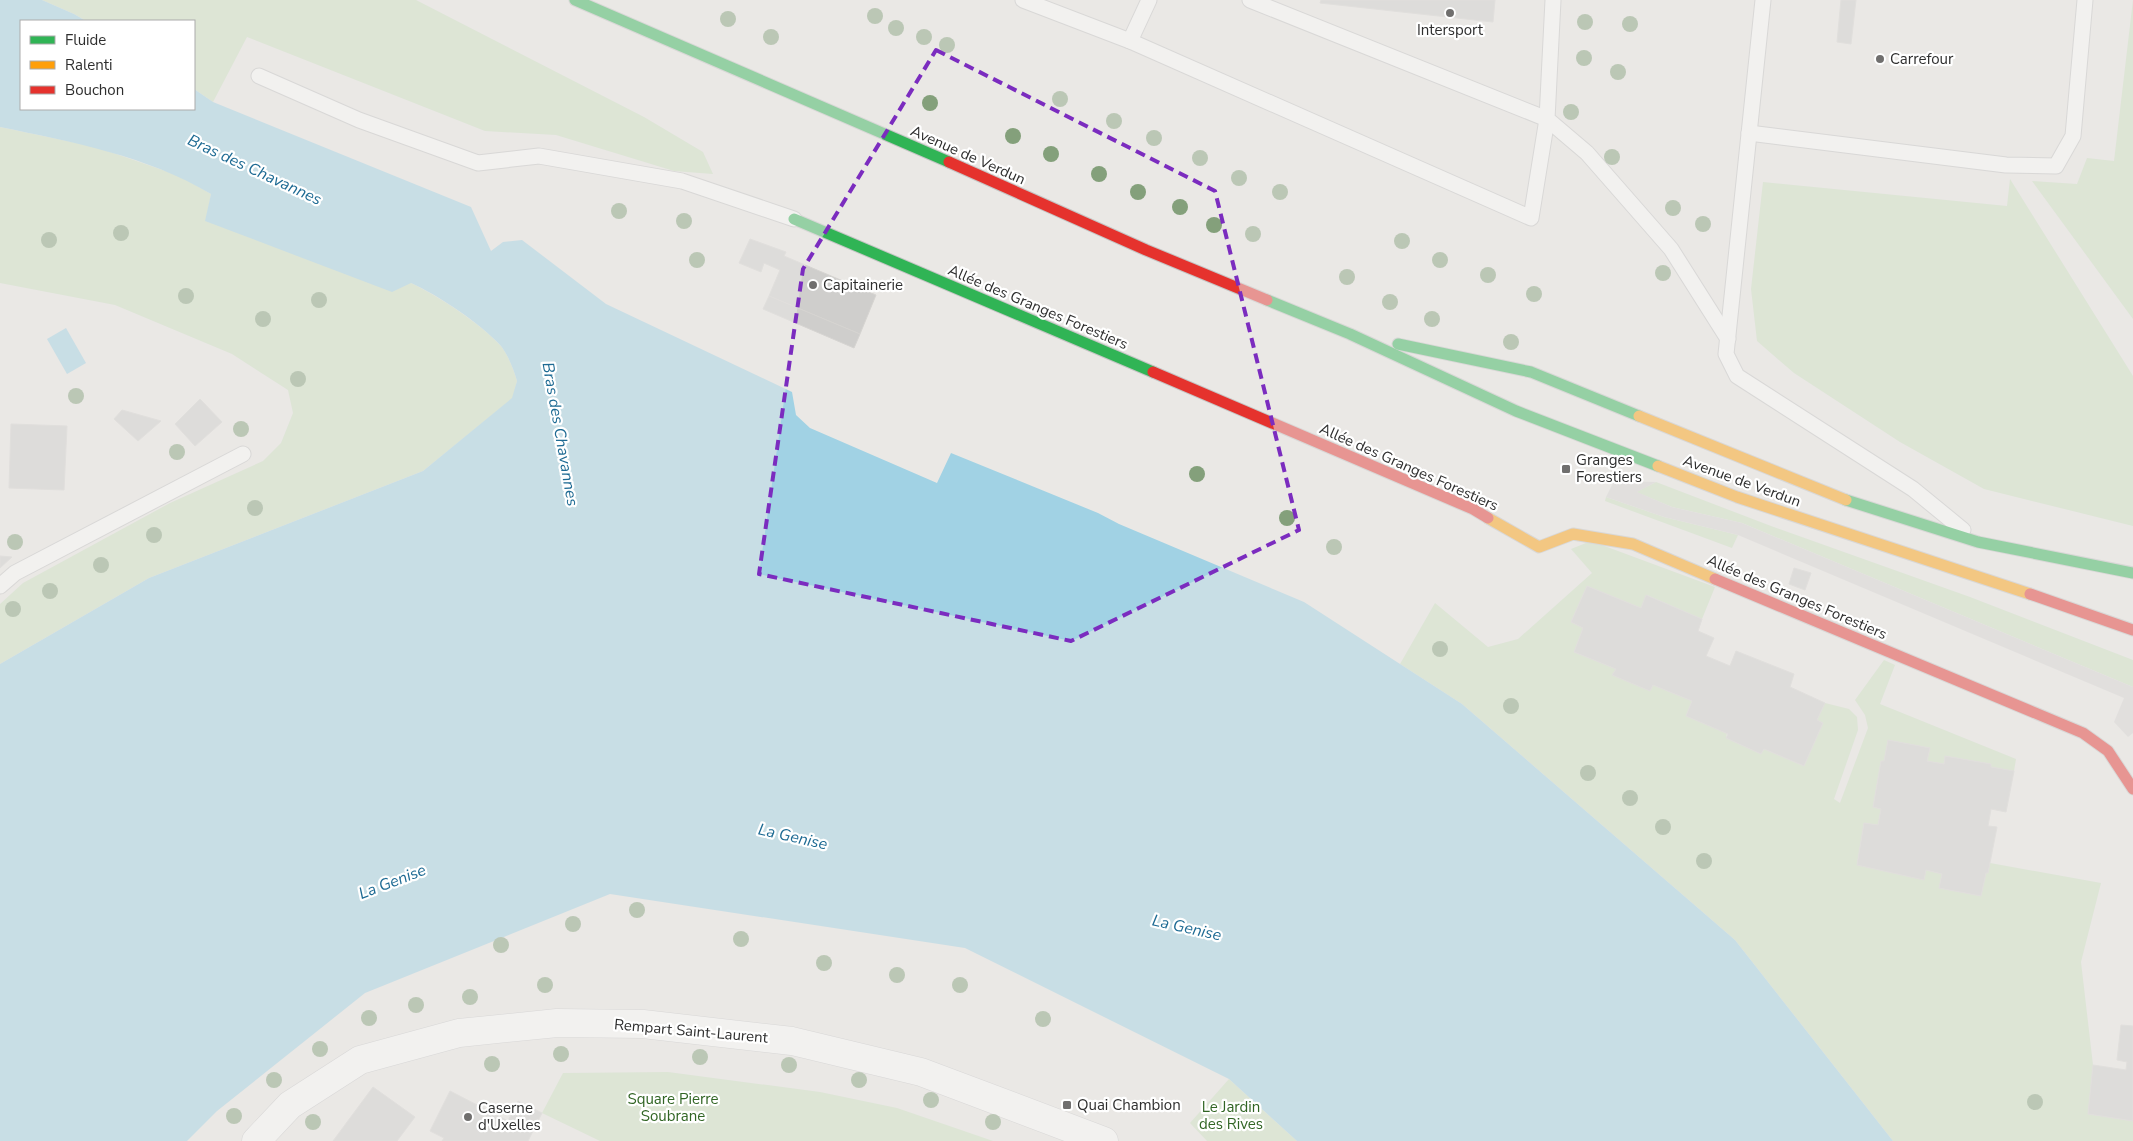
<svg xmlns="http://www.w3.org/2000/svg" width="2133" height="1141" font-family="'Nunito Sans',sans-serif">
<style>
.green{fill:#cee2c2}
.plaza{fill:#d8d6d3}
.water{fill:#a1d2e4}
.building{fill:#cfcecc;stroke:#d6d4d1}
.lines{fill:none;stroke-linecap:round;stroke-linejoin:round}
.lane-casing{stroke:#c5c5c4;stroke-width:17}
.street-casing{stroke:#c5c5c4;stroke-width:29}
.fast-casing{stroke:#c5c5c4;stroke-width:13}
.slow-casing{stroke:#c5c5c4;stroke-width:13}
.jam-casing{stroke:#c5c5c4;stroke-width:13}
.lane{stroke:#fcfcfb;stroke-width:15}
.street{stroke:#fcfcfb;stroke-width:28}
.fast{stroke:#30b455;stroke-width:11}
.slow{stroke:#ff9f0a;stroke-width:11}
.jam{stroke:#e5322d;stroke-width:11}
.tree{fill:#84a07b}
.marked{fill:none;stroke:#7b2cbf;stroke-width:4;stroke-dasharray:10 6;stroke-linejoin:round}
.poi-dot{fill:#706f6e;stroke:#fff;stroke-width:2}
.labels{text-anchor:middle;stroke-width:4.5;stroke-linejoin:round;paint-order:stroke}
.poi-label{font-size:15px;fill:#2e2e2e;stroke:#fff;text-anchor:start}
.street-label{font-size:15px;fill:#2e2e2e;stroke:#fff}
.park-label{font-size:15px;fill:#316524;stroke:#fff}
.water-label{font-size:16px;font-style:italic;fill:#1d6a93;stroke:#fff}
</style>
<rect width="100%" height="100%" fill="#eae8e5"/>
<g class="green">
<path d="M42,0H416L644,117L703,152L713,174L674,171L556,135L485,131L247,37L213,102L194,89V21H86L74,14Z"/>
<path d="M2133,0V319L2032,181L2077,184L2087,158L2114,161Z"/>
<path d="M0,127L96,147L180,176L211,194L206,221L411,283C438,296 480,323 501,346C508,355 514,370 517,381L513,398L423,471L149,578L0,664V604L23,583L170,503L263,461L281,443L293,413L288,390L232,354L115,305L0,283Z"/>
<path d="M2010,179L2133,376V526L1984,489L1900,442L1794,373L1757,341L1751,289L1763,182L2007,206Z"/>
<path d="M1656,482L1771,526L1970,597L2133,660V687L1742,523L1672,507L1636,492Z"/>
<path d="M1606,497L1664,517L1738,535L1732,548L1605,501Z"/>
<path d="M1591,541L1715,587L1702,619L1647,595L1641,608L1587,586L1571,622L1583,628L1574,652L1616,669L1613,675L1650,691L1653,685L1692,701L1686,716L1727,733L1726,738L1761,754L1764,749L1804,766L1823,723L1817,720L1825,703L1849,709L1857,717L1858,730L1834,799L1840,803L1868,728L1865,715L1855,700L1884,660L1895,665L1880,704L2016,759L2014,771L1991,767V764L1946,756L1944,764L1927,761L1930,748L1888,740L1884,761H1881L1873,807L1881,809L1878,825L1864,823L1857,864L1924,879L1926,870L1942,874L1939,888L1981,896L1986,873H1988L1990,863L2101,883L2081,962L2093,1065L2088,1114L2133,1121V1141H1893L1735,940L1462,704L1400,664L1435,603L1488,647L1518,639L1592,573L1571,549Z"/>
<path d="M668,1072L820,1092L897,1108L993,1141H600L542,1113L563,1073Z"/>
<path d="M1229,1079L1297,1141H1207L1190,1123Z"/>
</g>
<path class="plaza" d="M1614,481L1656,482L1637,492L1672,507L1742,523L2133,687V733L2128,737L2114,722L2124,698L1738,535L1664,517L1606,497Z"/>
<g class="water">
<path d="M0,0H42L74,14L86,21H21V109H194V89L213,102L471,207L491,251L503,242L522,240L606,304L792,392L796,415L810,428L937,483L951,453L1098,513L1119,524L1304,602L1462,704L1735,940L1893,1141H1297L1229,1079L965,948L610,894L365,993L217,1111L187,1141H0V664L149,578L423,471L512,398L517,381C514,370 508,355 501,346C481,324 438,295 411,283L392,292L205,221L211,194C147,156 73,142 0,127Z"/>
<path d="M66,328L86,363L67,374L47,339Z"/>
</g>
<g class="building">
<path d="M1321,0H1495L1493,22L1320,3Z"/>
<path d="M1841,0H1856L1851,44L1837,42Z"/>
<path d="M750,239L786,252L784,256L876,295L860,334L769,296L780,270L764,263L761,272L739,263Z"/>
<path d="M769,296L860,334L854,348L763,309Z"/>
<path d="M200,399L222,422L195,446L175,424Z"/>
<path d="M122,410L161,421L138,441L114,419Z"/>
<path d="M11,424L67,426L64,490L9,488Z"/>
<path d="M0,556L12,557L0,568Z"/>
<path d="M1794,568L1811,573L1805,590L1789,584Z"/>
<path d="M1587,586L1641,608L1646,595L1702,619L1698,631L1714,638L1706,656L1730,666L1736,651L1794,674L1790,687L1825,703L1817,720L1823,723L1804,766L1764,749L1761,754L1726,738L1728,734L1686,716L1692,701L1653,685L1650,691L1612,675L1616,669L1574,652L1583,628L1571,622Z"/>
<path d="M1888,740L1930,748L1927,761L1944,764L1945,756L1991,764V767L2014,771L2006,812L1991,809L1988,826L1997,827L1988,873H1986L1981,896L1939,888L1942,874L1926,870L1924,880L1857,865L1864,823L1878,825L1881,809L1873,807L1881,761H1884Z"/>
<path d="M2121,1025L2133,1026V1121L2088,1114L2093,1065L2126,1070L2127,1062L2117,1060Z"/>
<path d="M373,1087L415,1117L397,1141H333Z"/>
<path d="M450,1091L508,1121L518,1101L542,1113L528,1141H442L444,1138L430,1131Z"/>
</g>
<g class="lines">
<defs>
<g id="lane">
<path d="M1023,0L1130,41L1531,218L1547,119L1250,0"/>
<path d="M1553,0L1547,119L1587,153L1671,249L1728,339"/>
<path d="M1763,0L1726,354L1737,376L1913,489L1963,530"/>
<path d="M1130,41L1149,0"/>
<path d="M259,76L359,120L478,163L539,156L682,181L794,219"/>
<path d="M1749,133L2006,165L2056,166L2073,136L2085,0"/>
<path d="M0,586L15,573L243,454"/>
</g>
<path id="street" d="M256,1141L290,1105L360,1060L459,1033L557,1023L643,1024L792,1041L921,1072L1104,1141"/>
<g id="fast">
<path d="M575,0L949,162"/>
<path d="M794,219L1153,372"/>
<path d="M1267,300L1350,334L1516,411L1658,466"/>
<path d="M1398,344L1531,372L1639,416"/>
<path d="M1846,500L1978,542L2133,573"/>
</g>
<g id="slow">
<path d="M1639,416L1846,500"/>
<path d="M1658,466L1737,497L2030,594"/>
<path d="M1488,518L1539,547L1573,534L1633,544L1715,579"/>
</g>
<g id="jam">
<path d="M949,162L1146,250L1267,300"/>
<path d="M1153,372L1473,509L1488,518"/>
<path d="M1715,579L2083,733L2108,751L2133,789"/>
<path d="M2030,594L2133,630"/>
</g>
</defs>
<use href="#lane" class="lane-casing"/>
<use href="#street" class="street-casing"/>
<use href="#fast" class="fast-casing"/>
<use href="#slow" class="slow-casing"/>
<use href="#jam" class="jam-casing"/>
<use href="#lane" class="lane"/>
<use href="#street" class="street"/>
<use href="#fast" class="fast"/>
<use href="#slow" class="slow"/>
<use href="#jam" class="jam"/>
</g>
<g class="tree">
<circle cx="875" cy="16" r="8"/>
<circle cx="728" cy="19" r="8"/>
<circle cx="1585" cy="22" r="8"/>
<circle cx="1630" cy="24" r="8"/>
<circle cx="896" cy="28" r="8"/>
<circle cx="771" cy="37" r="8"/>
<circle cx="924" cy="37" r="8"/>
<circle cx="947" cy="45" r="8"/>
<circle cx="1584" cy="58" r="8"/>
<circle cx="1618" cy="72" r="8"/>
<circle cx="1060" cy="99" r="8"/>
<circle cx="930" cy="103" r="8"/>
<circle cx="1571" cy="112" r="8"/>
<circle cx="1114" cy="121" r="8"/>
<circle cx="1013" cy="136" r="8"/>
<circle cx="1154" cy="138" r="8"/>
<circle cx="1051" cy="154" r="8"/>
<circle cx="1612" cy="157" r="8"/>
<circle cx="1200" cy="158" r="8"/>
<circle cx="1099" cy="174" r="8"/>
<circle cx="1239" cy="178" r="8"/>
<circle cx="1138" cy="192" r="8"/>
<circle cx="1280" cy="192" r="8"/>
<circle cx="1180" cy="207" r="8"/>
<circle cx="1673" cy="208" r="8"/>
<circle cx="619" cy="211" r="8"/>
<circle cx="684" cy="221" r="8"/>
<circle cx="1703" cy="224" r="8"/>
<circle cx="1214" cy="225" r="8"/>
<circle cx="121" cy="233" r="8"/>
<circle cx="1253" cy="234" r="8"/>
<circle cx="49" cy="240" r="8"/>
<circle cx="1402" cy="241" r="8"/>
<circle cx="697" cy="260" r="8"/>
<circle cx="1440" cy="260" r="8"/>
<circle cx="1663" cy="273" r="8"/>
<circle cx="1488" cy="275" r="8"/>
<circle cx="1347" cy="277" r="8"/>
<circle cx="1534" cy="294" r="8"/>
<circle cx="186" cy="296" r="8"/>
<circle cx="319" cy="300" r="8"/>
<circle cx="1390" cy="302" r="8"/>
<circle cx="263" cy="319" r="8"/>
<circle cx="1432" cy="319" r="8"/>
<circle cx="1511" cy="342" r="8"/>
<circle cx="298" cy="379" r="8"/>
<circle cx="76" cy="396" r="8"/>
<circle cx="241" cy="429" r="8"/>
<circle cx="177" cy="452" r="8"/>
<circle cx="1197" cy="474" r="8"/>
<circle cx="255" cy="508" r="8"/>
<circle cx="1287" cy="518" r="8"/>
<circle cx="154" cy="535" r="8"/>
<circle cx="15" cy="542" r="8"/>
<circle cx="1334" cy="547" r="8"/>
<circle cx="101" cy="565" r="8"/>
<circle cx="50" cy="591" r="8"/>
<circle cx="13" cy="609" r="8"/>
<circle cx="1440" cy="649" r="8"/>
<circle cx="1511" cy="706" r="8"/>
<circle cx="1588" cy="773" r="8"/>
<circle cx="1630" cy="798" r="8"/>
<circle cx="1663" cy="827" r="8"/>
<circle cx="1704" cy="861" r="8"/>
<circle cx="637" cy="910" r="8"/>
<circle cx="573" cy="924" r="8"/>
<circle cx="741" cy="939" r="8"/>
<circle cx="501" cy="945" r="8"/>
<circle cx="824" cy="963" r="8"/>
<circle cx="897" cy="975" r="8"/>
<circle cx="545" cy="985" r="8"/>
<circle cx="960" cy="985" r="8"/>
<circle cx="470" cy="997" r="8"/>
<circle cx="416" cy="1005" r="8"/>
<circle cx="369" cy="1018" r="8"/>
<circle cx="1043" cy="1019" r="8"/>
<circle cx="320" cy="1049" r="8"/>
<circle cx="561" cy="1054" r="8"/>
<circle cx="700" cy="1057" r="8"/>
<circle cx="492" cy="1064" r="8"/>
<circle cx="789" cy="1065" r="8"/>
<circle cx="274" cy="1080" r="8"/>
<circle cx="859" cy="1080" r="8"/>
<circle cx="931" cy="1100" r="8"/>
<circle cx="2035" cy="1102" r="8"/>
<circle cx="234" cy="1116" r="8"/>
<circle cx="313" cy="1122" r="8"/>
<circle cx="993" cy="1122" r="8"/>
</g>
<path d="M0 0H2133V1141H0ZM936,50L1215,191L1299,530L1071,641L759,574L803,269Z" fill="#eae8e5" fill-opacity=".55" fill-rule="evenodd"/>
<path class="marked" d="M936,50L1215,191L1299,530L1071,641L759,574L803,269Z"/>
<g class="poi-dot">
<circle cx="1450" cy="13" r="5"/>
<circle cx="1880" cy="59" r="5"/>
<circle cx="813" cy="285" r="5"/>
<rect x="1561" y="464" width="10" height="10" rx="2.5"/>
<rect x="1062" y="1100" width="10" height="10" rx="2.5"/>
<circle cx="468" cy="1117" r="5"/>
</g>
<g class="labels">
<g class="poi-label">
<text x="1450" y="35" text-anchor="middle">Intersport</text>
<text x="1890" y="64">Carrefour</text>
<text x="823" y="290">Capitainerie</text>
<text x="1576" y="465">Granges<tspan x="1576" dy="17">Forestiers</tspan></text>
<text x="1077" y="1110">Quai Chambion</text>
<text x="478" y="1113">Caserne<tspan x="478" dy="17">d'Uxelles</tspan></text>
</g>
<g class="street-label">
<text transform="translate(968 155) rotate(24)" y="5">Avenue de Verdun</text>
<text transform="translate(1038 307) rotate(23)" y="5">Allée des Granges Forestiers</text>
<text transform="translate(1409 467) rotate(24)" y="5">Allée des Granges Forestiers</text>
<text transform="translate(1742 481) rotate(20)" y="5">Avenue de Verdun</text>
<text transform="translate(1797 597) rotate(23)" y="5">Allée des Granges Forestiers</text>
<text transform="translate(691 1031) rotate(5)" y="5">Rempart Saint-Laurent</text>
</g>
<g class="park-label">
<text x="673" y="1104">Square Pierre<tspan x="673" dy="17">Soubrane</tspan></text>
<text x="1231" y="1112">Le Jardin<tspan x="1231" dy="17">des Rives</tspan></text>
</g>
<g class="water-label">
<text transform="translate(255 169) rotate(25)" y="6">Bras des Chavannes</text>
<text transform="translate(561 434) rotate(80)" y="6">Bras des Chavannes</text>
<text transform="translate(793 836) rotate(13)" y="6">La Genise</text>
<text transform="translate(392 881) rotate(-21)" y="6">La Genise</text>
<text transform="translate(1187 927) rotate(13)" y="6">La Genise</text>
</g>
</g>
<rect x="20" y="20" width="175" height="90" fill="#ffffff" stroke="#ababab"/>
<rect x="30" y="36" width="25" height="8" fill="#30b455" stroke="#ababab"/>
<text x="65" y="45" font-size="15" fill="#2e2e2e">Fluide</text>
<rect x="30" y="61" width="25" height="8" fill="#ff9f0a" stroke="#ababab"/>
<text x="65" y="70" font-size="15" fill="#2e2e2e">Ralenti</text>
<rect x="30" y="86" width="25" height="8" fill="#e5322d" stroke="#ababab"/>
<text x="65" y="95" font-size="15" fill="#2e2e2e">Bouchon</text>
</svg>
